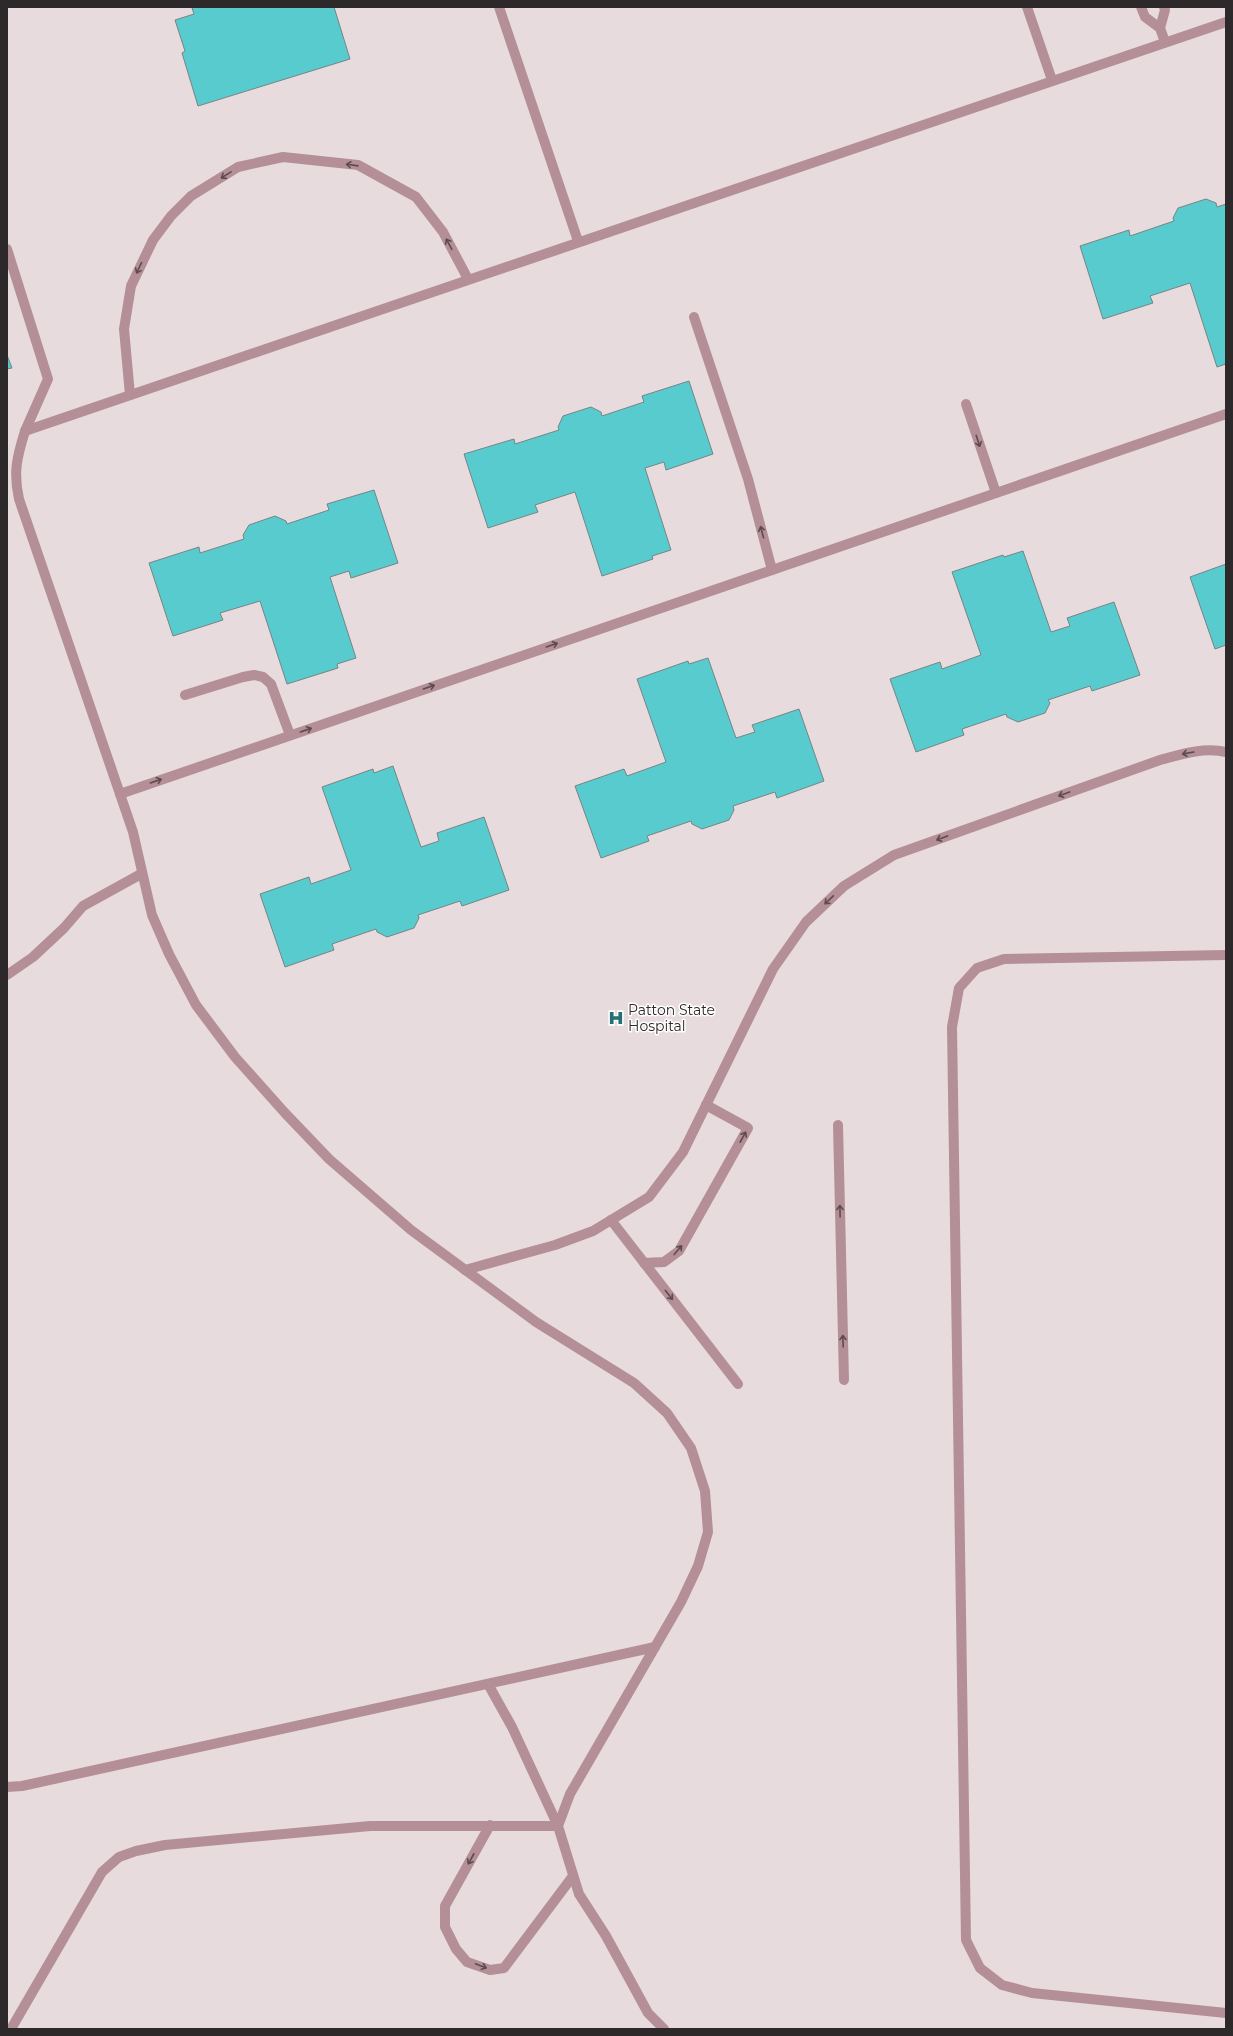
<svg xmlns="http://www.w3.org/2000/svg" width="1233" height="2036" font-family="Montserrat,sans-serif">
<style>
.building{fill:#58cbcf;stroke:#778484}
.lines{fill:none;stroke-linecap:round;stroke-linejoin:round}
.minor{stroke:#b48f97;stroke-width:10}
.oneway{stroke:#5c4c50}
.labels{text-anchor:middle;stroke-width:3;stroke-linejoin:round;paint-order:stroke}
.poi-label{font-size:14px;fill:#2d2829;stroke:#fff;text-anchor:start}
</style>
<rect width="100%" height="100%" fill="#e8dbdd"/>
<g class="building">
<path d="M196,7H334L350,59L198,106L182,53L185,51L175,20L194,14L192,8Z"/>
<path d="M1206,199L1216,203L1217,207L1226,204V364L1217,367L1190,283L1150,296L1153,303L1103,319L1080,246L1129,230L1130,236L1174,221L1173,218L1178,208Z"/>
<path d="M7,355L12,368L7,369Z"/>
<path d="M689,381L713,454L666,470L664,462L645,468L671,550L652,556L653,559L602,576L575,492L535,505L538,512L488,528L464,454L514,439L515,444L559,430L558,427L563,416L591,407L601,412L602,416L644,402L642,396Z"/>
<path d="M374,490L398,563L351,578L349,571L330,577L356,658L337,664L338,668L287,684L260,601L220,613L223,620L173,636L149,563L199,547L200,553L244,539L243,535L249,525L275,516L286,521L287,524L329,510L327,504Z"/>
<path d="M1023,551L1051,632L1070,626L1067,618L1114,602L1140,675L1092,691L1090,686L1048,700L1050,703L1045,713L1018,722L1007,717L1006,714L962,729L964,735L916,752L890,679L940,662L942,669L981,655L952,572L1003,555L1004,557Z"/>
<path d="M1226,564V645L1215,649L1190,577Z"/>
<path d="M708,658L736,738L755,732L752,725L799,709L824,781L777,798L775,792L733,806L734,810L729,820L702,829L692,824L691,821L647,836L649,841L601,858L575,786L624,769L627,776L666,762L637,679L688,661L689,664Z"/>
<path d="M393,766L421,847L439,841L437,833L484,817L509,890L462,906L460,901L418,915L419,918L414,928L387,937L377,932L376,929L332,944L334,950L285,967L260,894L309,877L311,884L351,870L322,787L373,769L374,773Z"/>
</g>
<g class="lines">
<g class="minor">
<path d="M499,7L578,241"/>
<path d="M1027,7L1052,80"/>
<path d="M1141,7L1145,17L1160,28"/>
<path d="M1164,7L1165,10L1160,28L1165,42"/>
<path d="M7,249L48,379L25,431"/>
<path d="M694,317L748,479L772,570"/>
<path d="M130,395L124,329L131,286L153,240L171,216L191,196L238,167L283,157L358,165L416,197L443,232L468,279"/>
<path d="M966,404L996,493"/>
<path d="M185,695L243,677L254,675L263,677L271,684L290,735"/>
<path d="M120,794L1226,414"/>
<path d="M1226,955L1004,959L977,968L959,988L952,1027L966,1940L980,1968L1002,1985L1032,1993L1226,2013"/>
<path d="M7,975L33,957L64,928L83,906L141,874"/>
<path d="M838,1125L844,1380"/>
<path d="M611,1220L738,1384"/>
<path d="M644,1263L664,1262L679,1251L748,1128L706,1105"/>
<path d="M465,1270L555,1245L593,1231L649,1197L683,1152L773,969L806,922L844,886L894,855L1160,760C1182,754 1204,747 1226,752"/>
<path d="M7,1787L22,1786L655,1647"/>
<path d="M490,1825L445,1906V1927L456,1949L467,1962L490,1970L504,1968L573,1876"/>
<path d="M11,2029L102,1872L119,1857L136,1851L165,1845L370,1826H558L512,1727L488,1684"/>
<path d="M664,2029L648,2013L606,1936L579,1894L558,1826L570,1794L681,1602L698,1566L708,1532L705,1491L691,1448L667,1413L634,1383L536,1322L411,1230L329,1159L285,1113L235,1057L196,1005L169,954L152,915L133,832L19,499C13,472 17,457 25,431L1226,22"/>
</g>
</g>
<defs><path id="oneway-shaft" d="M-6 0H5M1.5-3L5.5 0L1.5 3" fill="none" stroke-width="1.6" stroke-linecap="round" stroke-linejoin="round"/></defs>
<g class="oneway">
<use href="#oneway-shaft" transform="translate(352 165) rotate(-172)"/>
<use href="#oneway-shaft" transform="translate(226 175) rotate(148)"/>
<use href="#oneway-shaft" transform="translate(449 244) rotate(-118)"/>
<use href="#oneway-shaft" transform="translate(139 268) rotate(115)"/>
<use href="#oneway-shaft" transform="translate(978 441) rotate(72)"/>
<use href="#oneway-shaft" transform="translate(762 532) rotate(-105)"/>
<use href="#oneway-shaft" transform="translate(552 645) rotate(-19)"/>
<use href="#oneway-shaft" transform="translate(429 687) rotate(-19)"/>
<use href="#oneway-shaft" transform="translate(306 730) rotate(-19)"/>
<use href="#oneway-shaft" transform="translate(1188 753) rotate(170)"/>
<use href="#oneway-shaft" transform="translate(156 781) rotate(-19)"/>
<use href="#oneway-shaft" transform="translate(1064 794) rotate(160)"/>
<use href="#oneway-shaft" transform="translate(942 838) rotate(160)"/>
<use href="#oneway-shaft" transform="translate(829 900) rotate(136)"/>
<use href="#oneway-shaft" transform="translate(743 1137) rotate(-61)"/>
<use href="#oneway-shaft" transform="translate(840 1211) rotate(-91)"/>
<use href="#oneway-shaft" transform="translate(678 1250) rotate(-50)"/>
<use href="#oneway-shaft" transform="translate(669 1295) rotate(52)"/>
<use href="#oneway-shaft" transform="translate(843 1341) rotate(-92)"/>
<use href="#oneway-shaft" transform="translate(471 1859) rotate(119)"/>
<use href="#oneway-shaft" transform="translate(481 1966) rotate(21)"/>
</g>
<defs>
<symbol id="hospital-bare" viewBox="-9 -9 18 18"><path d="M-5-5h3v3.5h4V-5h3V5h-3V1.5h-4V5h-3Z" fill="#247072" stroke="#fff" stroke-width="2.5" paint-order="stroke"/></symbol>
</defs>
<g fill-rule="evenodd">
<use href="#hospital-bare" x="605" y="1007" width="22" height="22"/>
</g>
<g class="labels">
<g class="poi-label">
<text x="628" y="1015">Patton State<tspan x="628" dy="16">Hospital</tspan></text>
</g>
</g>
<rect width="1233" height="2036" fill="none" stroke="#2d2829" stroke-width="16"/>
</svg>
